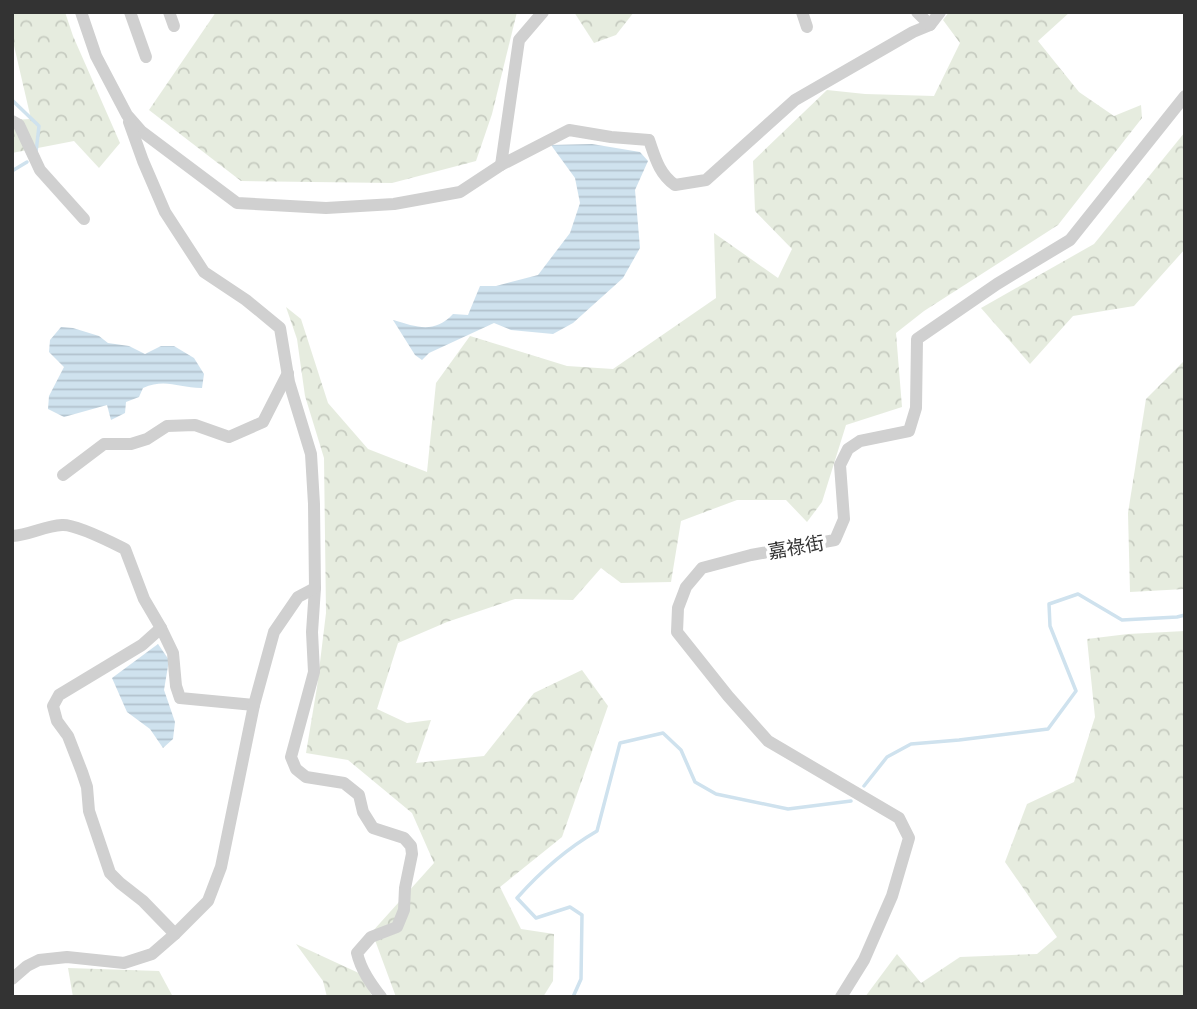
<svg xmlns="http://www.w3.org/2000/svg" width="1197" height="1009" font-family="'Fira Sans Condensed','Noto Sans TC',sans-serif">
<style>
.forest{fill:url(#forest-crowns)}
.water{fill:url(#water-rules)}
.lines{fill:none;stroke-linecap:round;stroke-linejoin:round}
.stream{stroke:#cfe2ee;stroke-width:3.5}
.minor{stroke:#d0d0d0;stroke-width:12}
.labels{text-anchor:middle;stroke-width:7;stroke-linejoin:round;paint-order:stroke}
.street-label{font-size:19px;fill:#333;stroke:#fff}
</style>
<defs>
<pattern id="forest-crowns" width="20" height="18" patternUnits="userSpaceOnUse" patternTransform="scale(1.75)"><rect width="20" height="18" fill="#e6ecdf"/><path d="M2 6a3 3 0 1 1 6 0M12 15a3 3 0 1 1 6 0" fill="none" stroke="#c6cbc0"/></pattern>
<pattern id="water-rules" width="6" height="5" patternUnits="userSpaceOnUse" patternTransform="scale(1.75)"><rect width="6" height="5" fill="#cfe2ee"/><path d="M0 2.5h6" fill="none" stroke="#b2c2cd"/></pattern>
</defs>
<rect width="100%" height="100%" fill="#fff"/>
<g class="forest">
<path d="M12,12H65L73,36L120,143L99,168L74,141L12,153V120L31,119L12,37Z"/>
<path d="M216,12H517L492,114L476,161L392,183L241,181L149,110Z"/>
<path d="M574,12H634L616,35L594,43Z"/>
<path d="M949,12H1070L1038,41L1079,92L1114,116L1141,105L1142,118L1058,225L924,311L896,333L902,407L846,425L822,502L807,522L786,500H737L681,521L671,582L621,583L601,568L573,600L515,599L447,622L398,643L377,709L407,723L431,720L416,763L484,756L534,693L582,670L608,706L562,837L500,887L521,929L554,934L553,981L543,997H396L372,932L434,863L412,813L348,760L306,753L317,687L326,613L324,458L305,396L297,339L286,307L301,319L328,403L368,449L427,472L436,383L470,336L567,366L613,369L716,298L714,233L778,278L792,249L755,211L753,161L827,90L865,94L934,96L960,43L943,20Z"/>
<path d="M1185,132V249L1134,306L1073,316L1030,364L981,308L1094,244Z"/>
<path d="M1185,360V589L1130,592L1128,513L1146,399Z"/>
<path d="M1185,631V997H865L897,954L921,983L960,957L1037,954L1057,937L1005,862L1027,804L1074,782L1095,717L1087,639L1128,634Z"/>
<path d="M296,944L363,975L372,997H327L323,981Z"/>
<path d="M68,968L159,971L173,997H73Z"/>
</g>
<g class="water">
<path d="M592,144L640,152L648,161L635,190L640,248L623,278L573,323L553,334L511,330L494,323L429,353L422,360L415,355L393,320C417,327 434,334 453,314L468,315L480,286H496L538,275L570,233L580,203L575,178L551,145Z"/>
<path d="M61,327L73,328L99,336L108,343L129,346L145,354L161,346H174L194,358L204,374L202,388C178,388 166,378 143,388L139,397L126,402L125,413L111,420L107,405L64,417L48,409L49,396L64,367L49,352L50,340Z"/>
<path d="M158,644L169,660L164,690L175,722L173,739L163,748L150,729L127,712L112,678Z"/>
</g>
<g class="lines">
<g class="stream">
<path d="M12,100L39,126L36,152"/>
<path d="M12,171L27,162"/>
<path d="M864,786L887,757L911,744L959,740L1048,729L1076,691L1050,626L1049,604L1078,594L1122,620L1177,617L1185,615"/>
<path d="M573,997L581,979L582,915L570,907L536,918L517,898C541,871 566,849 597,831L620,743L663,733L681,750L695,782L716,794L788,809L851,801"/>
</g>
<g class="minor">
<path d="M81,12L96,56L127,115L141,131L237,203L326,208L394,204L460,192L501,165L569,130L611,137L649,140C655,157 659,174 675,185L706,180L795,100L913,32L930,25L940,12"/>
<path d="M130,12L146,57"/>
<path d="M169,12L174,26"/>
<path d="M802,12L807,27"/>
<path d="M917,12L930,25"/>
<path d="M12,121L19,125L40,170L84,219"/>
<path d="M129,122L143,161L165,212L204,272L246,300L280,328L289,382L311,454L314,504L315,588L312,632L314,672L291,757L296,769L306,777L344,783L359,795L363,812L373,828L404,838L411,846L412,854L405,888L404,910L397,927L371,937L357,953C361,970 371,984 381,997"/>
<path d="M501,165L519,40L543,12"/>
<path d="M63,475L104,444H131L147,439L167,426L195,425L229,437L263,422L288,373"/>
<path d="M12,536C30,535 44,526 62,525C76,524 111,542 125,549L144,599L161,628L173,653L176,686L180,698L254,705"/>
<path d="M161,628L142,645L59,695L53,706L57,721L68,736L82,772L87,787L89,811L110,873L120,883L143,901L175,934"/>
<path d="M12,979L27,966L39,960L67,957L124,963L152,954L175,934L208,901L221,867L254,705L274,632L298,597L315,588"/>
<path d="M841,997L864,960L892,896L909,838L899,818L768,741L728,696L677,632L678,608L686,587L702,568L751,555L835,540L844,519L840,465L848,449L860,441L909,431L916,408L917,339L997,284L1070,240L1185,96"/>
</g>
</g>
<g class="labels">
<g class="street-label">
<text transform="translate(796 547) rotate(-10)" y="7">嘉祿街</text>
</g>
</g>
<rect width="1197" height="1009" fill="none" stroke="#333333" stroke-width="28"/>
</svg>
